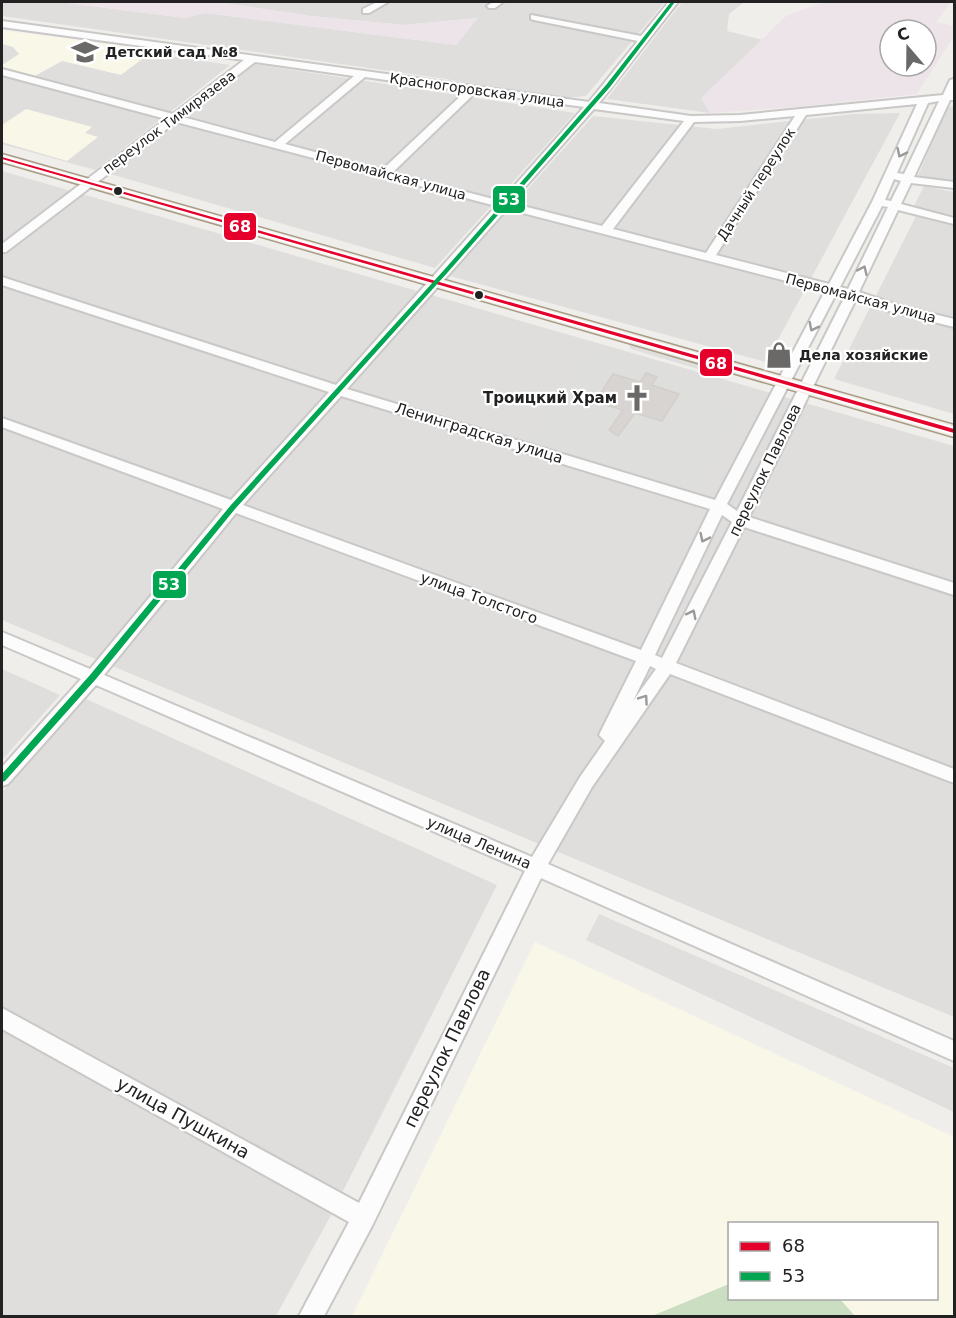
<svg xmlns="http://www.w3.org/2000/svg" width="956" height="1318" font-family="'DejaVu Sans',sans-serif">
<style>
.residential{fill:#dfdedc}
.industrial{fill:#ede4e9;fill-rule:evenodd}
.education{fill:#f8f7e8;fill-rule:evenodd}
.religious{fill:#dededc}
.forest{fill:#cbdec1}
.parking{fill:#e0dfde}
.building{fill:#d7d4d2;stroke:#d3d0cc;stroke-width:1.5}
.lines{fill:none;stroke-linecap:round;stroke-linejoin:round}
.minor-casing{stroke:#c9c8c7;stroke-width:4}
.major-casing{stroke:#a79c86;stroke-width:3}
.minor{fill:#fdfcfc;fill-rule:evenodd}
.major{fill:#f3ede7;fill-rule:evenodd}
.bus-1-casing{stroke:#fff;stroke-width:4}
.bus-2-casing{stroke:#fff;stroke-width:4}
.bus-1{fill:#e4002b;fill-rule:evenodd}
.bus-2{fill:#00a651;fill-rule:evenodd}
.oneway{stroke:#9a9a9a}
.bus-dot{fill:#222;stroke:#fff;stroke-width:2}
.labels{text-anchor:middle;stroke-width:4.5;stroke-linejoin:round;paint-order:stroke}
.far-poi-label{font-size:14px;font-weight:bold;fill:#222;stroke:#fff;text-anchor:start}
.far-street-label{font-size:14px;fill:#222;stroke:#fff}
.poi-label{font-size:15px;font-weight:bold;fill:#222;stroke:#fff;text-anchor:end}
.street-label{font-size:15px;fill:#222;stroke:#fff}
.near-street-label{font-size:18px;fill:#222;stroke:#fff}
.line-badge{stroke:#fff;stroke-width:2}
.badge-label{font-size:16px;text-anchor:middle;font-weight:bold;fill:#fff}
</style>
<rect width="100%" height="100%" fill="#f0eeeb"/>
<g class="residential">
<path d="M2,2H59L185,18L205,13L456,45L477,18L404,25L311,16L217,2H665L586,96L563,98L439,78L2,16Z"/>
<path d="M682,2H744L729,14L727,31L763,40L702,98L710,113L607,99Z"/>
<path d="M2,31L230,65L169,113L2,68Z"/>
<path d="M254,64L575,113L435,268L107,173Z"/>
<path d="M2,75L164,117L95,170L2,144Z"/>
<path d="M954,106V183L917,178L947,107Z"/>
<path d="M900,113L766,362L450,276L593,116L717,129L854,114Z"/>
<path d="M2,171L954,446V1017L2,620Z"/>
<path d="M924,186L954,192V219L914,206Z"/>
<path d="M917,214L954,225V414L834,379Z"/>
<path d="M2,669L60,695L2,760Z"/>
<path d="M84,698L497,885L331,1215L276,1316H2V792Z"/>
</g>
<g class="industrial">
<path d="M59,2H217L311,16L404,25L478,18L456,45L205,13L185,18Z"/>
<path d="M824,2H951L936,22L954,26V36L917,94L799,107L710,113L701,98L786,16ZM890,30H926V66H890Z"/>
</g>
<g class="education">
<path d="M2,30L154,50L121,75L62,61L35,76L4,68L2,65L19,54L13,47L2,44Z"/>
<path d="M26,109L92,127L85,133L98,137L67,161L2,142V125Z"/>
<path d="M535,942L954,1137V1316H352ZM730,1224H936V1298H730Z"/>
</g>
<path class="religious" d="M595,348L726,386L717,403L739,410L697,488L677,489L529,441Z"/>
<path class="forest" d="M729,1284L730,1298L840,1299L855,1316H652Z"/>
<g class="parking">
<path d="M628,343L705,365L698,369L631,349Z"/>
<path d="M599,914L954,1068V1112L586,940Z"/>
</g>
<g class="building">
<path d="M777,348L788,351L781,365L771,357Z"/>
<path d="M646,373L657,377L652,385L679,394L662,421L635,413L618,436L609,430L623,410L595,402L613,374L640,382Z"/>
</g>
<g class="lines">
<defs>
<g id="minor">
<path d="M377,2H388L369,13H363V9Z"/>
<path d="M493,2H503L495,8H489L487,6Z"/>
<path d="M669,2H678L599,103L691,116L740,115L943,95L950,80L954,79V100H950L914,177L954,182V188L911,183L901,204L954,218V224L898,210L859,292L897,305L954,319V327L889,311L856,299L749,517L954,583V595L744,527L676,663L954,769V783L670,674L592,787L548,864L954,1041V1061L541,878L372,1226L324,1316H299L349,1222L2,1029V1008L359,1203L525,871L96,685L8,784L2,786V767L81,679L2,645V632L90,669L223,509L2,427V418L231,500L329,392L2,285V277L336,385L496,206L176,122L6,252H2V244L166,119L2,75V69L173,114L244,60L2,27V21L589,102L638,41L534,20L531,19V15L641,36ZM255,62L354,76L275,142L183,117ZM365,77L466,91L382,170L285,144ZM476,92L584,107L501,201L392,173ZM939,101L904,174L897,173L928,103ZM917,104L872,202L829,284L716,255L806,115ZM594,109L684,121L602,226L511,203ZM795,116L706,253L613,229L694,122L740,121ZM894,179L901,181L891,201L885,200ZM882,206L888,207L848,289L840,287ZM507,209L825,291L715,500L347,389ZM836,294L845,296L737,511L727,504ZM341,396L710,509L641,650L243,505ZM236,513L636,661L599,735L605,741L580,777L532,857L104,675ZM722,515L732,522L662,658L655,655ZM650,666L656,669L633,701Z"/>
</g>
<path id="major" d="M2,154L954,425V437L2,162Z"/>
</defs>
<use href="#minor" class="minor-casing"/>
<use href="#major" class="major-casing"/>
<use href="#minor" class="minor"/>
<use href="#major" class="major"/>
<defs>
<path id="bus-1" d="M2,157L954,429V433L2,159Z"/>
<path id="bus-2" d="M671,2H675L610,87L448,272L235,509L96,679L5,781L2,782V774L90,675L231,505L444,270L606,85Z"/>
</defs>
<use href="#bus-1" class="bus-1-casing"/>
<use href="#bus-2" class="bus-2-casing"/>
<use href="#bus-1" class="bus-1"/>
<use href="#bus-2" class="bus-2"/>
</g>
<defs><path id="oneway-chevron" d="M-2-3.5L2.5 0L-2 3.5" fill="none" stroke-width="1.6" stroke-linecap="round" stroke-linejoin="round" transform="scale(1.5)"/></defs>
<g class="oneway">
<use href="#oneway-chevron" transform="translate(901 153) rotate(116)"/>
<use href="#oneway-chevron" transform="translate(863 270) rotate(-65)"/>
<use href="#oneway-chevron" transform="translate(813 327) rotate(117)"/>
<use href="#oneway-chevron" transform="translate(704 538) rotate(116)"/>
<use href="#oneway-chevron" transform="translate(692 614) rotate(-63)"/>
<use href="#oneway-chevron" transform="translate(644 699) rotate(-55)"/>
</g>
<defs>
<symbol id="school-bare" viewBox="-9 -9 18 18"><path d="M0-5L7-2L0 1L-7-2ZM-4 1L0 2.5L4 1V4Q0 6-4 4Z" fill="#6a6968" stroke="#fff" stroke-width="2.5" paint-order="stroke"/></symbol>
<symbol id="shop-bare" viewBox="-9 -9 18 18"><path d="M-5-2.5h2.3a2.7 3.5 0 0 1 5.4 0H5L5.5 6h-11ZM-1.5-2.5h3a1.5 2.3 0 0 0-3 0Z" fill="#6a6968" stroke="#fff" stroke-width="2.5" paint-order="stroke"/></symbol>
<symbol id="church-bare" viewBox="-9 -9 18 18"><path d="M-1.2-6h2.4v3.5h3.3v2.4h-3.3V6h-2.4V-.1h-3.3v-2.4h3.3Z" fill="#6a6968" stroke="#fff" stroke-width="2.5" paint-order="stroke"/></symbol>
</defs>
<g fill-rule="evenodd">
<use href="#school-bare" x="66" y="33" width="38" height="38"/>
<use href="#shop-bare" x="760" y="336" width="38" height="38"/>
<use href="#church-bare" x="618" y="379" width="38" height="38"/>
</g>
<g class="bus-dot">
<circle cx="118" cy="191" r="5"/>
<circle cx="479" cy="295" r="5"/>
</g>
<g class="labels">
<g class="far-poi-label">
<text x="105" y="57">Детский сад №8</text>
<text x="799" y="360">Дела хозяйские</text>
</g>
<g class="far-street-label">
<text transform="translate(477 90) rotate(8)" y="5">Красногоровская улица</text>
<text transform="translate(169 122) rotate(-37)" y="5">переулок Тимирязева</text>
<text transform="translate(391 175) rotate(15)" y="5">Первомайская улица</text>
<text transform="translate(756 184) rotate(-57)" y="5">Дачный переулок</text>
<text transform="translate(861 298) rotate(15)" y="5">Первомайская улица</text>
</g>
<g class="poi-label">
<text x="617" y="403">Троицкий Храм</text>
</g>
<g class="street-label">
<text transform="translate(479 433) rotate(17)" y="5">Ленинградская улица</text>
<text transform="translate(765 470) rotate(-64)" y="5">переулок Павлова</text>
<text transform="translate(479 598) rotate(20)" y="5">улица Толстого</text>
<text transform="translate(479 843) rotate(23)" y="5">улица Ленина</text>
</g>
<g class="near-street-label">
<text transform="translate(447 1048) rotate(-64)" y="6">переулок Павлова</text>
<text transform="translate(183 1118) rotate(29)" y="6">улица Пушкина</text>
</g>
</g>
<g class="line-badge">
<rect x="492" y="185" width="34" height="29" rx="6" fill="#00a651"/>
<rect x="223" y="212" width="34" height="29" rx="6" fill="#e4002b"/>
<rect x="699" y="348" width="34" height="29" rx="6" fill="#e4002b"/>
<rect x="152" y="570" width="35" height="29" rx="6" fill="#00a651"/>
</g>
<g class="badge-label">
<text x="509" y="205">53</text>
<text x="240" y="232">68</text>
<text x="716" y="369">68</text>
<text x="169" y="590">53</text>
</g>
<rect width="956" height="1318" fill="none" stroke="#222222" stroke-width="6"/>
<rect x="728" y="1222" width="210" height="78" fill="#ffffff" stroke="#a7a7a7" stroke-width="1.5"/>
<rect x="740" y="1242" width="30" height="9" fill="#e4002b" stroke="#a7a7a7" stroke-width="1.5"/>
<text x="782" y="1252" font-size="18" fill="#222222">68</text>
<rect x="740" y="1272" width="30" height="9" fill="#00a651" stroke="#a7a7a7" stroke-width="1.5"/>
<text x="782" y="1282" font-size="18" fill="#222222">53</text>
<g transform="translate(908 48) rotate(340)"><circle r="28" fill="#ffffff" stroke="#a7a7a7" stroke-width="1.5"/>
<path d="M0-4.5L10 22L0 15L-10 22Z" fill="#6a6968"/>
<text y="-9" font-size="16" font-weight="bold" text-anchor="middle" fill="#222222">С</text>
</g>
</svg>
